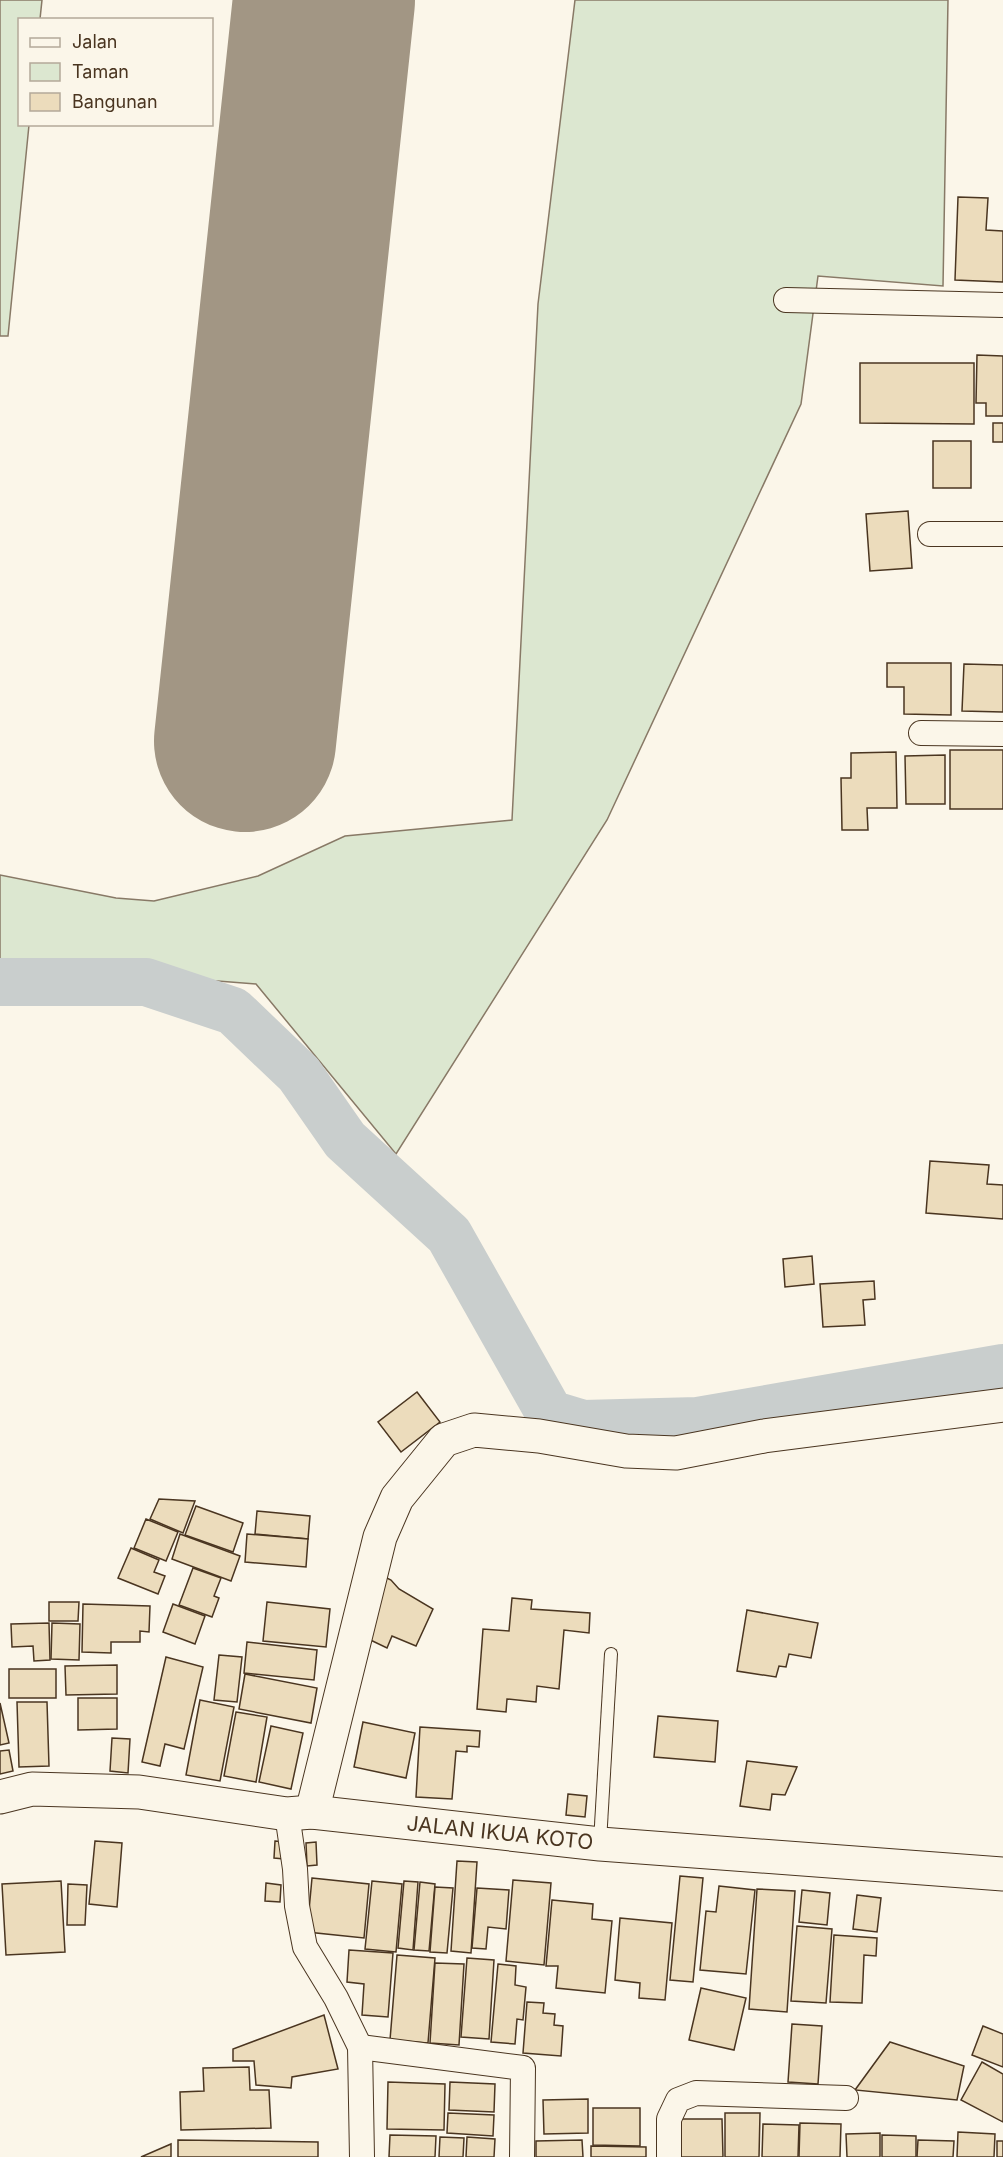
<svg xmlns="http://www.w3.org/2000/svg" width="1003" height="2157" font-family="Inter,sans-serif">
<style>
.green{fill:#dce7d0;stroke:#887966;stroke-width:1.5}
.lines{fill:none;stroke-linecap:round;stroke-linejoin:round}
.river{stroke:#c9cecd;stroke-width:48}
.runway{stroke:#a29684;stroke-width:182}
.building{fill:#ecdcbc;stroke:#4a3520;stroke-width:1.5}
.lane-casing{stroke:#4a3520;stroke-width:14}
.street-casing{stroke:#4a3520;stroke-width:26}
.secondary-casing{stroke:#4a3520;stroke-width:35}
.lane{stroke:#fbf6e9;stroke-width:12}
.street{stroke:#fbf6e9;stroke-width:24}
.secondary{stroke:#fbf6e9;stroke-width:33}
.labels{text-anchor:middle;stroke-width:4.5;stroke-linejoin:round;paint-order:stroke}
.street-label{font-size:21px;fill:#4a3520;stroke:#fbf6e9}
</style>
<rect width="100%" height="100%" fill="#fbf6e9"/>
<g class="green">
<path d="M0,0H42L40,19L20,20V124L29,125L8,336H0Z"/>
<path d="M575,0H948L943,286L818,276L801,404L607,820L396,1154L256,984L0,964V875L116,898L154,901L258,876L345,836L512,820L538,304Z"/>
</g>
<g class="lines">
<path class="river" d="M0,982H146L233,1011L299,1074L345,1140L449,1235L550,1414L583,1424L698,1421L1003,1368"/>
<path class="runway" d="M245,741L324,0"/>
</g>
<g class="building">
<path d="M958,197L988,198L986,230L1003,231V282L955,280Z"/>
<path d="M977,355L1003,356V416H986V403H976Z"/>
<path d="M860,363H974V424L860,423Z"/>
<rect x="993" y="423" width="10" height="19"/>
<rect x="933" y="441" width="38" height="47"/>
<path d="M908,511L912,568L870,571L866,514Z"/>
<path d="M887,663H951V715L904,714V687H887Z"/>
<path d="M964,664L1003,665V712L962,711Z"/>
<rect x="950" y="750" width="53" height="59"/>
<path d="M896,752L897,808H867L868,830H842L841,778H851V753Z"/>
<path d="M945,755V804H906L905,756Z"/>
<path d="M930,1161L989,1165L987,1184L1003,1185V1219L926,1213Z"/>
<path d="M812,1256L814,1284L785,1287L783,1259Z"/>
<path d="M874,1281L875,1299L863,1300L865,1325L823,1327L820,1284Z"/>
<path d="M417,1392L440,1422L401,1452L378,1422Z"/>
<path d="M159,1499L195,1501L183,1533L150,1519Z"/>
<path d="M196,1506L243,1523L233,1552L185,1535Z"/>
<path d="M257,1511L310,1516L308,1539L255,1534Z"/>
<path d="M146,1519L178,1532L166,1561L134,1548Z"/>
<path d="M180,1534L240,1556L231,1581L172,1559Z"/>
<path d="M247,1534L308,1539L306,1567L245,1562Z"/>
<path d="M131,1548L159,1560L154,1572L165,1576L158,1594L118,1578Z"/>
<path d="M193,1568L221,1578L214,1596L219,1598L212,1617L179,1605Z"/>
<path d="M375,1572L391,1580L399,1589L433,1609L416,1646L392,1636L387,1648L358,1634Z"/>
<path d="M512,1598L532,1600L531,1609L590,1613L589,1633L564,1630L559,1689L537,1686L536,1702L507,1699L506,1712L477,1709L483,1629L509,1631Z"/>
<path d="M49,1602H79L78,1621H49Z"/>
<path d="M267,1602L330,1609L326,1647L263,1641Z"/>
<path d="M83,1604L150,1606L149,1632L140,1631V1642H111V1653L82,1652Z"/>
<path d="M173,1604L205,1616L195,1644L163,1632Z"/>
<path d="M747,1610L818,1623L811,1658L789,1654L786,1667L779,1666L776,1677L737,1671Z"/>
<path d="M49,1623L50,1660L34,1661L33,1646L12,1647L11,1624Z"/>
<path d="M52,1623L80,1624L79,1660L51,1659Z"/>
<path d="M247,1642L317,1650L314,1680L244,1673Z"/>
<path d="M219,1655L242,1657L237,1702L214,1700Z"/>
<path d="M166,1657L203,1667L184,1749L165,1744L160,1766L142,1762Z"/>
<path d="M117,1665V1694L66,1695L65,1666Z"/>
<rect x="9" y="1669" width="47" height="29"/>
<path d="M245,1674L317,1688L311,1723L239,1709Z"/>
<path d="M78,1698H117V1729L78,1730Z"/>
<path d="M200,1700L234,1707L220,1781L186,1775Z"/>
<path d="M17,1702H47L49,1766L19,1767Z"/>
<path d="M0,1703L9,1743L0,1745Z"/>
<path d="M236,1712L267,1717L256,1782L224,1776Z"/>
<path d="M658,1716L718,1721L715,1762L654,1757Z"/>
<path d="M363,1722L415,1733L406,1778L354,1767Z"/>
<path d="M271,1726L303,1733L291,1789L259,1782Z"/>
<path d="M420,1727L480,1731L479,1747L467,1746V1752L456,1751L452,1799L416,1797Z"/>
<path d="M112,1738L130,1739L128,1773L110,1771Z"/>
<path d="M9,1750L13,1771L0,1774V1751Z"/>
<path d="M747,1761L797,1767L785,1795L772,1794L770,1810L740,1806Z"/>
<path d="M568,1794L587,1796L585,1817L566,1815Z"/>
<path d="M95,1841L122,1843L117,1907L89,1904Z"/>
<path d="M275,1841L285,1842L284,1859L274,1858Z"/>
<path d="M316,1842L317,1865L307,1866L306,1843Z"/>
<path d="M457,1861L477,1862L471,1953L451,1951Z"/>
<path d="M680,1876L703,1878L693,1982L670,1980Z"/>
<path d="M312,1878L369,1884L364,1938L307,1932Z"/>
<path d="M513,1880L551,1883L544,1965L506,1961Z"/>
<path d="M61,1881L65,1952L6,1955L2,1884Z"/>
<path d="M372,1881L402,1884L396,1952L365,1949Z"/>
<path d="M404,1881L418,1882L413,1950L398,1948Z"/>
<path d="M420,1882L435,1884L429,1951L414,1950Z"/>
<path d="M266,1883L281,1885L280,1902L265,1901Z"/>
<path d="M68,1884L87,1885L85,1925H67Z"/>
<path d="M719,1886L755,1890L746,1974L700,1970L706,1911L716,1912Z"/>
<path d="M435,1887L453,1888L447,1953L430,1952Z"/>
<path d="M477,1888L509,1890L506,1929L488,1927L486,1949L472,1948Z"/>
<path d="M757,1889L795,1891L787,2012L749,2009Z"/>
<path d="M802,1890L830,1893L827,1925L799,1922Z"/>
<path d="M857,1895L881,1898L877,1932L853,1929Z"/>
<path d="M552,1900L593,1904L592,1919L612,1921L605,1993L556,1988L558,1966H546Z"/>
<path d="M620,1918L672,1923L665,2000L639,1998L640,1983L615,1980Z"/>
<path d="M797,1926L832,1929L826,2003L791,2001Z"/>
<path d="M834,1935L877,1938L876,1956L864,1955L862,2003L830,2002Z"/>
<path d="M349,1950L393,1953L388,2017L362,2015L364,1984L347,1982Z"/>
<path d="M397,1955L435,1958L428,2043L390,2040Z"/>
<path d="M467,1958L494,1960L489,2039L461,2037Z"/>
<path d="M435,1963L464,1964L459,2045L430,2043Z"/>
<path d="M498,1964L516,1966L515,1985L526,1987L523,2020L517,2019L515,2044L491,2042Z"/>
<path d="M701,1988L746,1998L734,2050L689,2040Z"/>
<path d="M527,2002L544,2003L543,2013L555,2014L554,2025L563,2026L561,2056L523,2053Z"/>
<path d="M324,2015L338,2069L292,2077L291,2088L256,2085L254,2061H233V2049Z"/>
<path d="M792,2024L822,2026L818,2084L788,2082Z"/>
<path d="M983,2026L1003,2034V2067L972,2055Z"/>
<path d="M890,2042L964,2066L957,2100L855,2090Z"/>
<path d="M982,2062L1003,2074V2122L961,2100Z"/>
<path d="M249,2067L250,2090H269L271,2128L181,2130L180,2092L204,2091L203,2068Z"/>
<path d="M388,2082L445,2084L444,2130L387,2129Z"/>
<path d="M450,2082L495,2084L494,2112L449,2110Z"/>
<path d="M588,2099V2133L544,2134L543,2100Z"/>
<path d="M593,2108H640V2146L593,2145Z"/>
<path d="M448,2113L494,2115L493,2136L447,2133Z"/>
<path d="M725,2113H760L759,2157H725Z"/>
<path d="M680,2119H722L723,2157H681Z"/>
<path d="M800,2123L841,2124L840,2157H799Z"/>
<path d="M763,2124L799,2125L798,2157H762Z"/>
<path d="M958,2132L995,2134L994,2157H957Z"/>
<path d="M880,2133V2157H847L846,2134Z"/>
<path d="M390,2135L436,2136L435,2157H389Z"/>
<path d="M882,2135L916,2136V2157H882Z"/>
<path d="M440,2137L464,2138L463,2157H439Z"/>
<path d="M467,2137L495,2139L494,2157H466Z"/>
<path d="M178,2140L318,2142V2157H178Z"/>
<path d="M582,2140L583,2157H536V2141Z"/>
<path d="M918,2140L954,2141L953,2157H917Z"/>
<rect x="997" y="2141" width="6" height="16"/>
<path d="M171,2144V2157H141Z"/>
<path d="M591,2146L646,2147V2157H591Z"/>
</g>
<g class="lines">
<defs>
<path id="lane" d="M600,1842L611,1654"/>
<g id="street">
<path d="M786,300L1003,305"/>
<path d="M930,534H1003"/>
<path d="M921,733L1003,734"/>
<path d="M287,1814L295,1869L297,1906L305,1947L336,1998L360,2047L362,2157"/>
<path d="M360,2047L523,2068L522,2157"/>
<path d="M669,2157V2119L678,2100L696,2093L846,2098"/>
</g>
<g id="secondary">
<path d="M0,1797L32,1789L139,1792L287,1814L312,1812L600,1844L1003,1874"/>
<path d="M312,1812L380,1537L397,1498L444,1440L474,1430L539,1436L626,1451L676,1453L764,1436L1003,1405"/>
</g>
</defs>
<use href="#lane" class="lane-casing"/>
<use href="#street" class="street-casing"/>
<use href="#secondary" class="secondary-casing"/>
<use href="#lane" class="lane"/>
<use href="#street" class="street"/>
<use href="#secondary" class="secondary"/>
</g>
<g class="labels">
<g class="street-label">
<text transform="translate(500 1833) rotate(6)" y="7">JALAN IKUA KOTO</text>
</g>
</g>
<rect x="18" y="18" width="195" height="108" fill="#fbf6e9" stroke="#b4a999" stroke-width="1.5"/>
<rect x="30" y="38" width="30" height="9" fill="#fbf6e9" stroke="#b4a999" stroke-width="1.5"/>
<text x="72" y="48" font-size="18" fill="#4a3520">Jalan</text>
<rect x="30" y="63" width="30" height="18" fill="#dce7d0" stroke="#b4a999" stroke-width="1.5"/>
<text x="72" y="78" font-size="18" fill="#4a3520">Taman</text>
<rect x="30" y="93" width="30" height="18" fill="#ecdcbc" stroke="#b4a999" stroke-width="1.5"/>
<text x="72" y="108" font-size="18" fill="#4a3520">Bangunan</text>
</svg>
